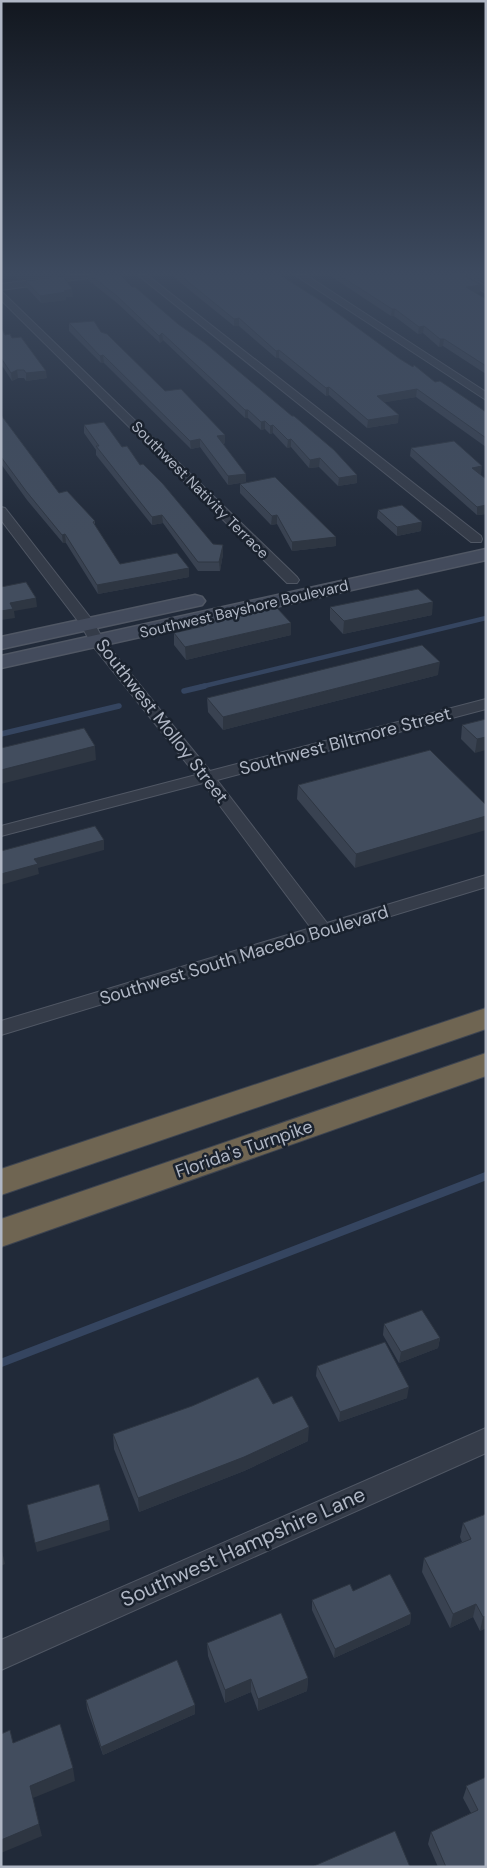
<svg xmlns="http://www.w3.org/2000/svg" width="487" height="1868" font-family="'DM Sans',sans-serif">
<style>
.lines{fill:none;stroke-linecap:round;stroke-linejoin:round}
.stream-far2{stroke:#354560;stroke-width:4.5}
.stream-far1{stroke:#354560;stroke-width:5.5}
.stream{stroke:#354560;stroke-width:8}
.street-casing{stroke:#505764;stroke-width:2}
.secondary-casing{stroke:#505764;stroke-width:3}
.highway-casing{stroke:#3d4451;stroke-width:2}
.street{fill:#353c49;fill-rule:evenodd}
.secondary{fill:#434b5c;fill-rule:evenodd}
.highway{fill:#6f6552;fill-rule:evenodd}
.wall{fill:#394251}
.shaded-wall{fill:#2e3642}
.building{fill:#424d5e;stroke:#2e3642}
.labels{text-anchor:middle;stroke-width:5;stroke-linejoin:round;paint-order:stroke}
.far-street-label{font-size:15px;fill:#b0b7c5;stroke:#1a222e}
.street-label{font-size:18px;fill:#b0b7c5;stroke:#1a222e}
.near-street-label{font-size:21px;fill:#b0b7c5;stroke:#1a222e}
</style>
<rect width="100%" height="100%" fill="#212a39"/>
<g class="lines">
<path class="stream-far2" d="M200,687L486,618"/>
<g class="stream-far1">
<path d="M184,691L205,686"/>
<path d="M1,734L119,706"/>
</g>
<path class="stream" d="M1,1363L486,1176"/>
<defs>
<g id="street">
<path d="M71,275H93L88,278L1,290V284Z"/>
<path d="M138,275H147L481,536L482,539L481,542H471Z"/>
<path d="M295,275H306L486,392V400Z"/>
<path d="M454,275H465L486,286V293Z"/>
<path d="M1,291L297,577L299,580L297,583H287L1,300Z"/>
<path d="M1,507L5,508L93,621L104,641L210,771L486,699V709L217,780L327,923L486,875V887L1,1035V1021L311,928L203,783L1,836V826L196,775L92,645L81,625L1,520Z"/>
<path d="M486,1428V1453L1,1670V1640Z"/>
</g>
<g id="secondary">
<path d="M486,549V560L1,668V656Z"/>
<path d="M195,595L202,597L205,601L202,605L1,649V637Z"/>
</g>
<g id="highway">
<path d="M486,1008V1029L1,1195V1169Z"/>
<path d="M486,1053V1076L1,1247V1219Z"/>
</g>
</defs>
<use href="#street" class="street-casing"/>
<use href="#secondary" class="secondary-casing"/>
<use href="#highway" class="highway-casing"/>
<use href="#street" class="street"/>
<use href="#secondary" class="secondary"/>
<use href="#highway" class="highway"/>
</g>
<g class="wall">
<path d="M1,275H58L19,280L16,276L1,278Z"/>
<path d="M88,275H120L132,287L178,324L357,475V483L338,486L319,467L309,468L291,447L287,448L273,433L270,434L265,429L261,430L248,418H245L163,340L160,343L117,303L88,280Z"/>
<path d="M171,275H280L400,359L435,382L486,412V447L416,397L384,402L398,423L367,428L329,395L326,396L279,358H276L239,326H234Z"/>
<path d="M329,275H463L481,285L480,292L475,293L486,299V374L443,346L439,347L423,333L418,334L394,316H391Z"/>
<path d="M468,275H486V284Z"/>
<path d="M26,281L73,297H66V300L41,303L27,288Z"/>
<path d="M69,323L101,332L165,391L225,443L223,444L246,482L228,485L200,447L191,449L104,363H101L69,331Z"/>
<path d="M1,327L5,335L47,378L26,381L24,378H18L12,381L1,364Z"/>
<path d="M1,415L59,493L95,521V526L120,564L189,577L98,594L66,543H63L27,500L1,464Z"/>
<path d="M84,425L122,447L140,465L213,544L223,554L220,571H198L163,523L152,525L96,455V450L84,433Z"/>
<path d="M411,448L481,475H480L486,479V514L477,515L410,456Z"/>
<path d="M240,484L336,546L292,551L277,524L271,525L240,493Z"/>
<path d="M378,510L421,531L397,536L377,518Z"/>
<path d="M330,607L432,615L343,634L330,620Z"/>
<path d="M291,623V635L186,660L174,645V633L202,626V625Z"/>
<path d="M438,675L223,730L208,712L207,698Z"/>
<path d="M486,719L475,753L461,739L462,725Z"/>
<path d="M430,750L355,868L297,799L298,785Z"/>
<path d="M384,1324L440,1338L438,1348L399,1363L383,1335Z"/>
<path d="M317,1366L407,1398L339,1422L316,1376Z"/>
<path d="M273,1404L308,1441L244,1471L139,1512L114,1449L113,1434Z"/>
<path d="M486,1514V1628L480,1631L473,1617L450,1628L422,1572L424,1558L462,1542L460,1537L463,1523Z"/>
<path d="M353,1591L411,1614L410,1624L334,1658L312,1610V1600Z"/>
<path d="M207,1643L308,1678L307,1691L258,1711L251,1692L225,1703L208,1656Z"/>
<path d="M86,1700L195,1705V1714L103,1755L87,1709Z"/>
<path d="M486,1777V1867H438L428,1844L431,1832L471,1813L463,1798L467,1786Z"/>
</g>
<g class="shaded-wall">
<path d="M1,275H15L16,276L1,278Z"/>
<path d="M18,275H58L19,280Z"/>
<path d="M481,285L480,292L465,294L466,287Z"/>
<path d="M72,289L73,297H66V300L41,303L40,296Z"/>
<path d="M392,309H395L394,316H391Z"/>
<path d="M239,318V326H234V319Z"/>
<path d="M424,326L423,333L418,334L419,327Z"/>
<path d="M162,333L163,340L160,343L159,336Z"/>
<path d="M440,339H444L443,346L439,347Z"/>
<path d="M279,350V358H276V351Z"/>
<path d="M103,355L104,363H101L100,356Z"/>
<path d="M17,370L18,378L12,381L11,373Z"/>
<path d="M46,371L47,378L26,381V373Z"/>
<path d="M329,387V395L326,396V388Z"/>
<path d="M417,389L416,397L376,404L377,396Z"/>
<rect x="245" y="410" width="3" height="8"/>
<path d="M399,415L398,423L367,428L368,420Z"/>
<path d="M265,421V429L261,430V422Z"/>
<path d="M273,425V433L270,434V426Z"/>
<path d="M225,435V443L217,444V436Z"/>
<path d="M200,439V447L191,449L190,441Z"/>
<path d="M291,439V447L287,448L288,440Z"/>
<path d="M320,458L319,467L309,468L310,460Z"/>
<path d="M482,466L481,475L471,476L472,468Z"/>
<path d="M246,474V482L228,485V476Z"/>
<path d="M357,475V483L338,486L339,478Z"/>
<path d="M486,505V514L477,515V507Z"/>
<path d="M162,515L163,523L152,525V517Z"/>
<path d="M277,515V524L271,525L272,516Z"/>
<path d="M422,522L421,531L397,536V527Z"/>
<path d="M65,534L66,543H63L62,535Z"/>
<path d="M336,537V546L292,551V542Z"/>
<path d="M223,545V554L220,571L219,562Z"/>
<path d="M189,568V577L98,594L97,585Z"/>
<path d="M36,598L37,607L14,611L15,618L1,620V611L10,603Z"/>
<path d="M433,602L432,615L343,634L344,621Z"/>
<path d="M291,623V635L186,660L185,647Z"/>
<path d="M440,662L438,675L223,730V717Z"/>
<path d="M486,737V750L475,753L477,739Z"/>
<path d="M95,746L96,760L1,784V770Z"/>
<path d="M486,816V830L355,868L356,854Z"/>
<path d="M104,840V850L38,868L39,874L1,885V874L34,859Z"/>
<path d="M440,1338L438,1348L399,1363L401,1352Z"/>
<path d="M409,1387L407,1398L339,1422L340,1412Z"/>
<path d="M309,1427L308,1441L244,1471L139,1512L138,1498Z"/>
<path d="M109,1520L110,1530L37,1552L35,1543Z"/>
<path d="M1,1551H2L5,1564L1,1566Z"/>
<path d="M476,1604L473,1617L450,1628L453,1614Z"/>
<path d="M411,1614L410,1624L334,1658L335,1649Z"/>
<path d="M486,1616V1628L480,1631L483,1617Z"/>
<path d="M308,1678L307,1691L258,1711V1699Z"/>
<path d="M251,1679V1692L225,1703V1690Z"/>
<path d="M195,1705V1714L103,1755L101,1747Z"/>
<path d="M73,1768L75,1781L33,1798L30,1786Z"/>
<path d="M39,1824L42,1836L1,1853V1840Z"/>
</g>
<g class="building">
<path d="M90,275H120L132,287H135L178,324L205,343L292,416H294L334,450L357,475L339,478L320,458L310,460L291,439L288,440L273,425L270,426L265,421L261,422L248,410H245L162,333L159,336L117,296Z"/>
<path d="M180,275H280L321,301L400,359L413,367L414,365L435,382L440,381L486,412V438L417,389L377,396L399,415L368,420L329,387L326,388L279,350L276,351L239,318L234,319Z"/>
<path d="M339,275H463L481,285L466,287L486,299V366L444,339H440L424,326L419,327L395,309H392Z"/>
<path d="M63,276L72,289L64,291L66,292L40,296L26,281Z"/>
<path d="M94,321L101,332L107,334L165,391L181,389L225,435L217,436L246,474L228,476L200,439L190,441L103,355L100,356L69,323Z"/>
<path d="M1,327L5,335L10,334L12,338L21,337L46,371L26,373L24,370H17L11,373L1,358Z"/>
<path d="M1,415L59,493L67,491L95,521L93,522L120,564L177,553L189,568L97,585L65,534L62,535L26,491L1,457Z"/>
<path d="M104,422L122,447L127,446L140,465L143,464L163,484L213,544L223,545L219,562H198L162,515L152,517L96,446H99L84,425Z"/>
<path d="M454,441L482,466L472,468L486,479V505L477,507L411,448Z"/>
<path d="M275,477L336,537L292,542L277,515L272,516L240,484Z"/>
<path d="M402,505L422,522L397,527L378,510Z"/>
<path d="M26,582L36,598L10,603L13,609L1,611V587Z"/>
<path d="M418,589L433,602L344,621L330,607Z"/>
<path d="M277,608L291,623L185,647L174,633L204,626L202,625L218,620Z"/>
<path d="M422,645L440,662L223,717L207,698Z"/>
<path d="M486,719V737L477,739L462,725Z"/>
<path d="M84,728L95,746L1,770V748Z"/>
<path d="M430,750L486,805V816L356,854L298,785Z"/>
<path d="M95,826L104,840L34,859L38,864L1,874V851Z"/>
<path d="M422,1310L440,1338L401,1352L384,1324Z"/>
<path d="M385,1342L409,1387L340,1412L317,1366Z"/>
<path d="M258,1377L273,1404L292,1396L309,1427L244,1457L138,1498L113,1434L192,1406Z"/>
<path d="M99,1484L109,1520L35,1543L27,1505Z"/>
<path d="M486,1514V1616L483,1617L476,1604L453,1614L424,1558L471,1539L463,1523Z"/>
<path d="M390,1574L411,1614L335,1649L312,1600L350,1584L353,1591Z"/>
<path d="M281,1613L308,1678L258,1699L251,1679L225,1690L207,1643Z"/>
<path d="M177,1660L195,1705L101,1747L86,1700Z"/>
<path d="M60,1724L73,1768L30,1786L39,1824L1,1840V1734L10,1730L13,1743Z"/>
<path d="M486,1777V1866L483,1867H446L431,1832L478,1810L466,1786Z"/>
<path d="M395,1831L410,1867H314V1866Z"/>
</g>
<linearGradient id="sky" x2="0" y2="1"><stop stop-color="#12171f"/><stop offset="0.51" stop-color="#3d4a5f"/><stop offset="1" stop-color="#3d4a5f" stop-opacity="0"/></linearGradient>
<rect width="487" height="536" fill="url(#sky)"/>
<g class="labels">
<g class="far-street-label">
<text transform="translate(200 490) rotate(45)" y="5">Southwest Nativity Terrace</text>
<text transform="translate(244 609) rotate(-13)" y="5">Southwest Bayshore Boulevard</text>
</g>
<g class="street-label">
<text transform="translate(162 721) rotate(52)" y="6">Southwest Molloy Street</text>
<text transform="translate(345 741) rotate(-15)" y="6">Southwest Biltmore Street</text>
<text transform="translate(244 955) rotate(-17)" y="6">Southwest South Macedo Boulevard</text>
<text transform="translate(244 1149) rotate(-19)" y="6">Florida's Turnpike</text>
</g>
<g class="near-street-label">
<text transform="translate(243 1547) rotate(-24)" y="7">Southwest Hampshire Lane</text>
</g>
</g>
<rect width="487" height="1868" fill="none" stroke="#b0b7c5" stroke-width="5"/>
</svg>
